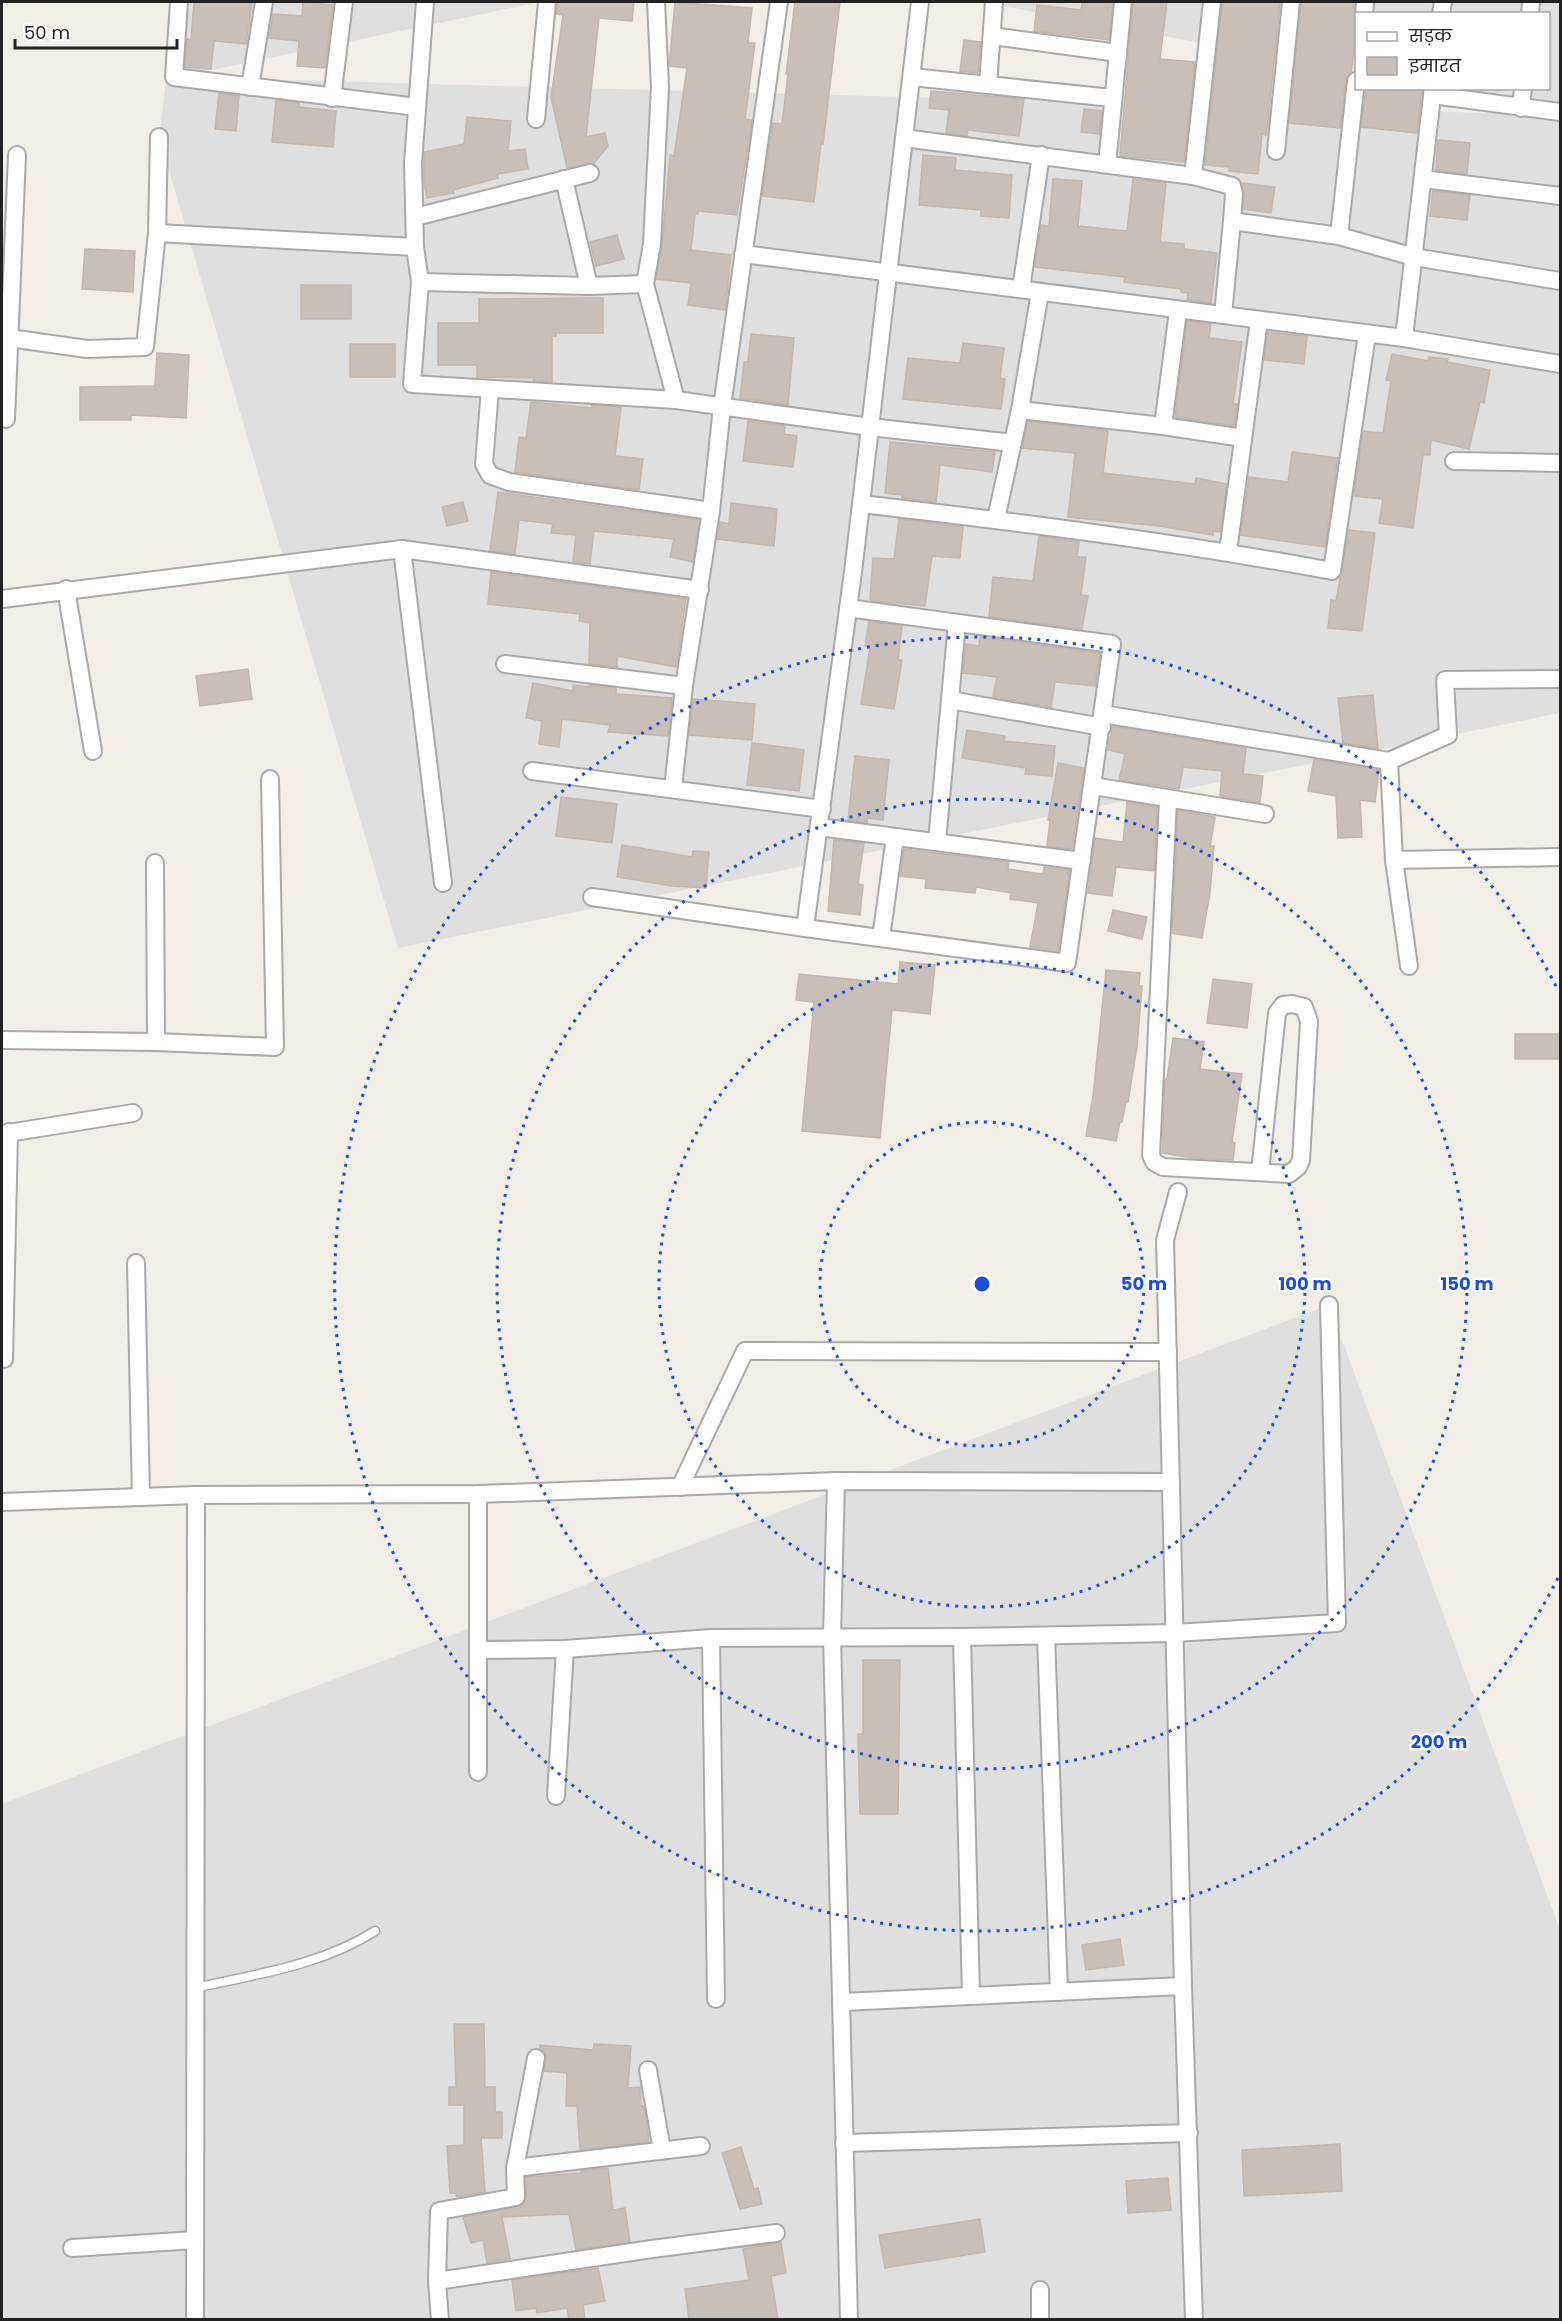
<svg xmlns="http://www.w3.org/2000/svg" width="1562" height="2321" font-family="Poppins,'Noto Sans Devanagari',sans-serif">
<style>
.residential{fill:#e0dfdf}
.building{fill:#c7bfb8;stroke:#c4b6ab;stroke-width:1.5}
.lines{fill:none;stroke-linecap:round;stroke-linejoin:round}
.lane-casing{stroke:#a9a9a9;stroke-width:11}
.street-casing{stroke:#a9a9a9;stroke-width:20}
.lane{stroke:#fff;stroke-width:8}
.street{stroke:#fff;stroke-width:16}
.ring{fill:none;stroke:#1d4ed8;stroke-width:3;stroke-dasharray:3 6}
.centre{fill:#1d4ed8;stroke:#fff;stroke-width:3}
.ring-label{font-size:18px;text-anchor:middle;font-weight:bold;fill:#1d4ed8;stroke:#fff;stroke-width:4.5;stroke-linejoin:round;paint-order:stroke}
</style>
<rect width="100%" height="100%" fill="#f2efe9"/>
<g class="residential">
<path d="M176,2H540L178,77L1560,115V713L398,948L159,137Z"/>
<path d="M981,2H1560V110L1445,89L1548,88V14H1356V72Z"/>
<path d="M1329,1305L1560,1930V2319L2,2320V1804Z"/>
</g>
<g class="building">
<path d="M194,2H252L246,44L214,41L211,69L185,67L187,39L191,40Z"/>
<path d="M303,2L333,5L325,68L297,66L299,41L269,38L273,14L302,16Z"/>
<path d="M557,2H634L632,21L599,18L586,137L605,133L608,146L594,163L567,168L551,97L563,15L556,14Z"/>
<path d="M675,2L752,8L748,43H755L745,119L752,120L737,215L698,211V214H695L691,250L731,255L725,310L688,305L691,283L656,279L662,245L670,155L674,156L687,68L669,66Z"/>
<path d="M795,2H840L823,144L821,143L814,202L762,196L773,123L782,124L788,74H786Z"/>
<path d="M1082,2H1113L1109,40L1034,31L1037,5L1081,10Z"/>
<path d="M1133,2H1167L1160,59L1195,62L1184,162L1120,156Z"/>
<path d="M1222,2H1280L1268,121L1266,135L1262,134L1258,174L1229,171V167L1205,165Z"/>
<path d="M1301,2H1354L1356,38L1351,72L1346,80L1340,128L1289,123Z"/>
<path d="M964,40L981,42L978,73L960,71Z"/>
<path d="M1366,88L1422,89L1417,133L1361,127Z"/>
<path d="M931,91L1024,99L1019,136L968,130L967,136L946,133L949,110L929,108Z"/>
<path d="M219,93L239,96L236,131L215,129Z"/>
<path d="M276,100L299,103V107L336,111L333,147L272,142Z"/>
<path d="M1084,109L1102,111L1099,134L1081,132Z"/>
<path d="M467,117L511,121L508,151L525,149L528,169L498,174V178L453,190L454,193L427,198L424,183V152L464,144Z"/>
<path d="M1438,140L1470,143L1467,174L1436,170Z"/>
<path d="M923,155L956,158L955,170L1012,175L1009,218L981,216V210L919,205Z"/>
<path d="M1053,179L1082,181L1078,226L1127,231L1133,179L1166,183L1160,242L1184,244V249L1217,253L1211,303L1187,300L1188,293L1181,292V289L1124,282L1125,277L1035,267L1041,225L1049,226Z"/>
<path d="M1242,183L1275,187L1271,213L1243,209L1244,194Z"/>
<path d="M1433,191L1470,195L1467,220L1430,216Z"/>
<path d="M617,235L624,259L596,266L590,242Z"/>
<path d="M85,249L135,251L133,292L82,289Z"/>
<rect x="301" y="285" width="50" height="34"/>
<path d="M603,298V333H556V336H552V382L533,381L534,378L477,377V365H438V323H479V299Z"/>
<path d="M1187,321L1211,324L1209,338L1242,342L1233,404H1237L1234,426L1175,417Z"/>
<path d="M1268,332L1307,336L1304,364L1264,360Z"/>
<path d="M751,334L794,338L788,405L740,398L744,362H748Z"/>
<path d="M963,343L1004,348L1000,378L1005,379L1001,409L903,399L908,358L960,363Z"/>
<rect x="350" y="344" width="45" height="33"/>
<path d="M157,353L189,355L186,418L131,415V420H80V387L155,386Z"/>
<path d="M1392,354L1428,361L1429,357L1448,359L1447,362L1490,370L1484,403L1480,402L1469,449L1431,440L1430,455H1423L1413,528L1379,523L1383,499L1354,496L1363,431L1383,433L1391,381L1386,380Z"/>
<path d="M531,402L592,408V405L621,407L615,456L643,459L639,490L515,472L519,437L526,438Z"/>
<path d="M748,421L785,426L784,434L797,436L793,467L743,461Z"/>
<path d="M1028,421L1108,431L1103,473L1195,484L1196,478L1227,484L1220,532L1213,531V535L1159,526L1068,517L1075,453L1022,448Z"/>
<path d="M890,442L995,452L992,472L940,465L936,502L902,498V495L885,493Z"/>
<path d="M1292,452L1338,458L1325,547L1241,535L1249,477L1288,482Z"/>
<path d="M498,492L699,520L693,562L670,557L674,539L594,531L590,564L573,562L576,535L551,533L553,524L519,520L515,554L490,551Z"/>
<path d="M463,502L468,521L447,526L442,507Z"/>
<path d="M731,503L777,509L774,546L717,539L720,522L729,524Z"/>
<path d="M899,519L963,527L960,558L932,556L925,606L872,601L870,599L873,558L894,559Z"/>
<path d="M1349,530L1375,533L1362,631L1328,628L1331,600L1336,601Z"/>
<path d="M1039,536L1079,542L1077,557H1086L1081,595L1088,596L1082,629L989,617L993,577L1033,581Z"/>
<path d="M491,572L686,599L676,667L617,656V667L589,664L590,623L579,621L580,614L488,604Z"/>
<path d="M869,621L902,626L898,660H902L894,709L861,704L870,647L865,646Z"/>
<path d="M980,637L1100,653L1095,686L1055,682L1051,707L993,697L997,677L963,673L966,644L979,646Z"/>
<path d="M248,669L252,699L200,706L196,676Z"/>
<path d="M533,683L573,691V685L589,687V685L616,688V694L672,698L668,736L608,732L610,725L562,719L559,747L539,744L542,721L526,718Z"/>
<path d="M1373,695L1378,749L1343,743L1338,698Z"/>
<path d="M693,699L755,704L752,740L689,735Z"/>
<path d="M1112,726L1246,748L1243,774L1263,776L1260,803L1220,796L1222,771L1183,767L1179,789L1119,780L1125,754L1108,750Z"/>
<path d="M967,730L1005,736L1004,741L1055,746L1052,776L1025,774L1026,768L962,758Z"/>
<path d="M752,743L804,750L799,791L747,785Z"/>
<path d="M855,756L889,760L883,820L867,818V823L848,820Z"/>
<path d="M1314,759L1379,770L1375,802L1360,800L1362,837L1338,838L1336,796L1308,791Z"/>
<path d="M1058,763L1084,768L1072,849L1047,846L1050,820H1048Z"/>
<path d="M561,797L617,804L612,843L556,836Z"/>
<path d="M1127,802L1157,807L1154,871L1116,867L1112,896L1088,893L1095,838L1123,842Z"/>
<path d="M1178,810L1215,817L1210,846H1214L1210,893L1202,938L1172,933Z"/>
<path d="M834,840L864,843L858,884L863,885L860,915L828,911Z"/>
<path d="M622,845L692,857L693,851L709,852L706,888L672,886L617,877Z"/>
<path d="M904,849L1009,862L1008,869L1043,874L1044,867L1070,870L1058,951L1030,947L1038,903L1010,899L1011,893L976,887L975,893L925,888L926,879L900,876Z"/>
<path d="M1113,910L1147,917L1142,939L1108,931Z"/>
<path d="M900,962L935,965L930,1014L892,1010L880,1138L802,1131L814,1002L796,1000L799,974L898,984Z"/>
<path d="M1106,970L1140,973L1139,986H1142L1137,1047L1128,1102L1126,1101L1122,1122H1120L1116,1141L1086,1136L1093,1096Z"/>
<path d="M1213,979L1252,984L1247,1028L1207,1023Z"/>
<rect x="1515" y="1034" width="45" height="25"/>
<path d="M1173,1038L1204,1042L1200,1069L1242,1074L1232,1142L1235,1143L1233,1160L1193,1158L1162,1153L1165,1079H1167Z"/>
<path d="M863,1660H900L898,1814H860L858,1734H863Z"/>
<path d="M1120,1939L1124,1965L1086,1970L1082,1945Z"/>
<path d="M454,2024H484L485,2087H495V2112H502V2138H481L485,2192L457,2197L455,2193H450L447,2146L464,2145V2105H449V2087H456Z"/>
<path d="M594,2044L631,2046L628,2088L640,2087L641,2106H644L649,2142L580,2150L577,2106H566L567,2073L544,2071L546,2055L540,2048V2045L593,2050Z"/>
<path d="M1340,2144L1342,2191L1244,2196L1242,2150Z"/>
<path d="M741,2147L754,2189L758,2188L762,2204L740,2209L722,2153Z"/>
<path d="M608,2168L613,2210L625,2208L630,2242L576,2250L569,2214L502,2217L510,2259L487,2263L483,2240L471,2243L463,2217L522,2206L526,2197V2177L582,2173L581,2171Z"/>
<path d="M1168,2178L1171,2210L1128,2213L1126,2181Z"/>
<path d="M980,2219L985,2252L885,2268L879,2235Z"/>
<path d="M781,2242L786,2273L771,2276L778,2319H689L685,2289L749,2280L743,2249Z"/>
<path d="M598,2268L605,2301L583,2305L585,2319H569L567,2308L537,2313L536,2308L516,2311L512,2280Z"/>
</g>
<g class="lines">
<defs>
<path id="lane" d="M195,1988C257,1974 322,1965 375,1931"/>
<g id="street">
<path d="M179,2L174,77L417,107"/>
<path d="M425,2L413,163L415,247L420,282L412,384L676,400L870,427L1013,443"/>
<path d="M656,2L660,87L652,244L645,284L676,400"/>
<path d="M1364,14L1365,2"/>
<path d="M1441,14L1443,2"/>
<path d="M1530,14L1531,2"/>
<path d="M992,36L1118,53"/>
<path d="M912,77L1112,98"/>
<path d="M988,84L994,2"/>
<path d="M250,87L264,2"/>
<path d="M1432,95L1560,112"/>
<path d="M332,98L344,2"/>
<path d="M1521,108L1523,88"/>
<path d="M536,119L547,2"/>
<path d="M904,138L1193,176L1232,186L1234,194L1232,221L1223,315"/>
<path d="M1276,151L1291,2"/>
<path d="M1107,164L1123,2"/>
<path d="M1193,176L1212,2"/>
<path d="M564,179L589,286"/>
<path d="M1423,179L1560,196"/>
<path d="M415,217L590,173"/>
<path d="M1232,221L1339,236L1414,257L1560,281"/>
<path d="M157,233L415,247"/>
<path d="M1339,236L1356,81"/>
<path d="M743,254L1404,338L1560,364"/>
<path d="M420,282L589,286L645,284"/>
<path d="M1021,289L1041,155"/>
<path d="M2,337L87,349L145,347L157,233L159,137"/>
<path d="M1404,338L1433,88"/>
<path d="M490,389L484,464L490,475L509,482L711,511"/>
<path d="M1020,410L1163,426L1243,438"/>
<path d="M6,419L17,155"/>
<path d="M1163,426L1178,311"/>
<path d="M1454,461L1560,463"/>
<path d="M861,504C1018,522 1176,542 1332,571L1367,334"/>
<path d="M996,519L1020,410L1040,292"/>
<path d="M402,549L443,883"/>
<path d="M1228,552L1259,320"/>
<path d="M66,589L93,751"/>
<path d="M2,599L402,549L700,590"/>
<path d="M505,664L684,686"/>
<path d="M950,700L1102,727"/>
<path d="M1103,714L1389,761L1394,860L1560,857"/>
<path d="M1389,761L1448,735L1445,680L1560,679"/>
<path d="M532,771L822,809"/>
<path d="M1093,786L1265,814"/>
<path d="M673,789L684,686L711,511L722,407L779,2"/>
<path d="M1168,800L1151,1155L1154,1162L1163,1167L1289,1174L1298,1167L1301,1160L1309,1021L1304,1007L1292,1004L1283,1005L1277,1013L1260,1172"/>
<path d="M819,827L1082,861"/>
<path d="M937,842L957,623"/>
<path d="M1394,860L1409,966"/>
<path d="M155,863L156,1042"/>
<path d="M592,897L805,928L1067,963L1112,644L848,608"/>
<path d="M805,928L853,572L920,2"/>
<path d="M881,938L895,837"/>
<path d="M2,1040L156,1042L275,1047L270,779"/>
<path d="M2,1134L133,1113"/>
<path d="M1178,1192L1165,1240L1183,1986L1194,2320"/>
<path d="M136,1263L141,1497"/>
<path d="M4,1359L9,1132"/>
<path d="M836,1481L832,1636L849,2320"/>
<path d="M680,1487L745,1351L1168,1352"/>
<path d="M2,1502L196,1495L478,1494L836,1481L1171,1482"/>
<path d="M1046,1636L1059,1992"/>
<path d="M962,1637L971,1996"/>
<path d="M711,1638L716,1999"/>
<path d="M478,1650L565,1649L711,1638L962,1637L1175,1633L1337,1623L1329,1305"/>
<path d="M478,1772V1494"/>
<path d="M556,1796L565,1649"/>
<path d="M843,2002L1183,1986"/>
<path d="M648,2070L662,2150"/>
<path d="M844,2143L1189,2133"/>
<path d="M515,2168L536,2058"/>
<path d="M72,2248L195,2240"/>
<path d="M437,2281L652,2249L776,2233"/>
<path d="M1040,2290V2320"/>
<path d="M195,2320L196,1495"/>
<path d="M440,2320L437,2281L439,2211L516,2197L515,2168L701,2146"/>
</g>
</defs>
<use href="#lane" class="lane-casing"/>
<use href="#street" class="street-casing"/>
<use href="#lane" class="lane"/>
<use href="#street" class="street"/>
</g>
<g class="ring">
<circle cx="982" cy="1284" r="162"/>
<circle cx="982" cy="1284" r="323"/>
<circle cx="982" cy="1284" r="485"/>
<path d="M1558 1578A647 647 0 1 1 1558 990"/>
</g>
<circle cx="982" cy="1284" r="9" class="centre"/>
<g class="ring-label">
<text x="1144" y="1290">50 m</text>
<text x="1305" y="1290">100 m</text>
<text x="1467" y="1290">150 m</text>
<text x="1439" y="1748">200 m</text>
</g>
<rect width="1562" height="2321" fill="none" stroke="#222222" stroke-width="6"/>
<rect x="1355" y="12" width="195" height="78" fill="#ffffff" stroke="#a7a7a7" stroke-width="1.5"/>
<rect x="1367" y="32" width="30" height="9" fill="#ffffff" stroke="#a7a7a7" stroke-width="1.5"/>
<text x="1409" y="42" font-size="18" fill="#222222">सड़क</text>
<rect x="1367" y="57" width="30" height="18" fill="#c7bfb8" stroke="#a7a7a7" stroke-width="1.5"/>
<text x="1409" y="72" font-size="18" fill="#222222">इमारत</text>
<path d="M15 39v9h162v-9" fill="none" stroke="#222222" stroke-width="3"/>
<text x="24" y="39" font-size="18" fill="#222222" stroke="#ffffff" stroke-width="4.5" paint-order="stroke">50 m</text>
</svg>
